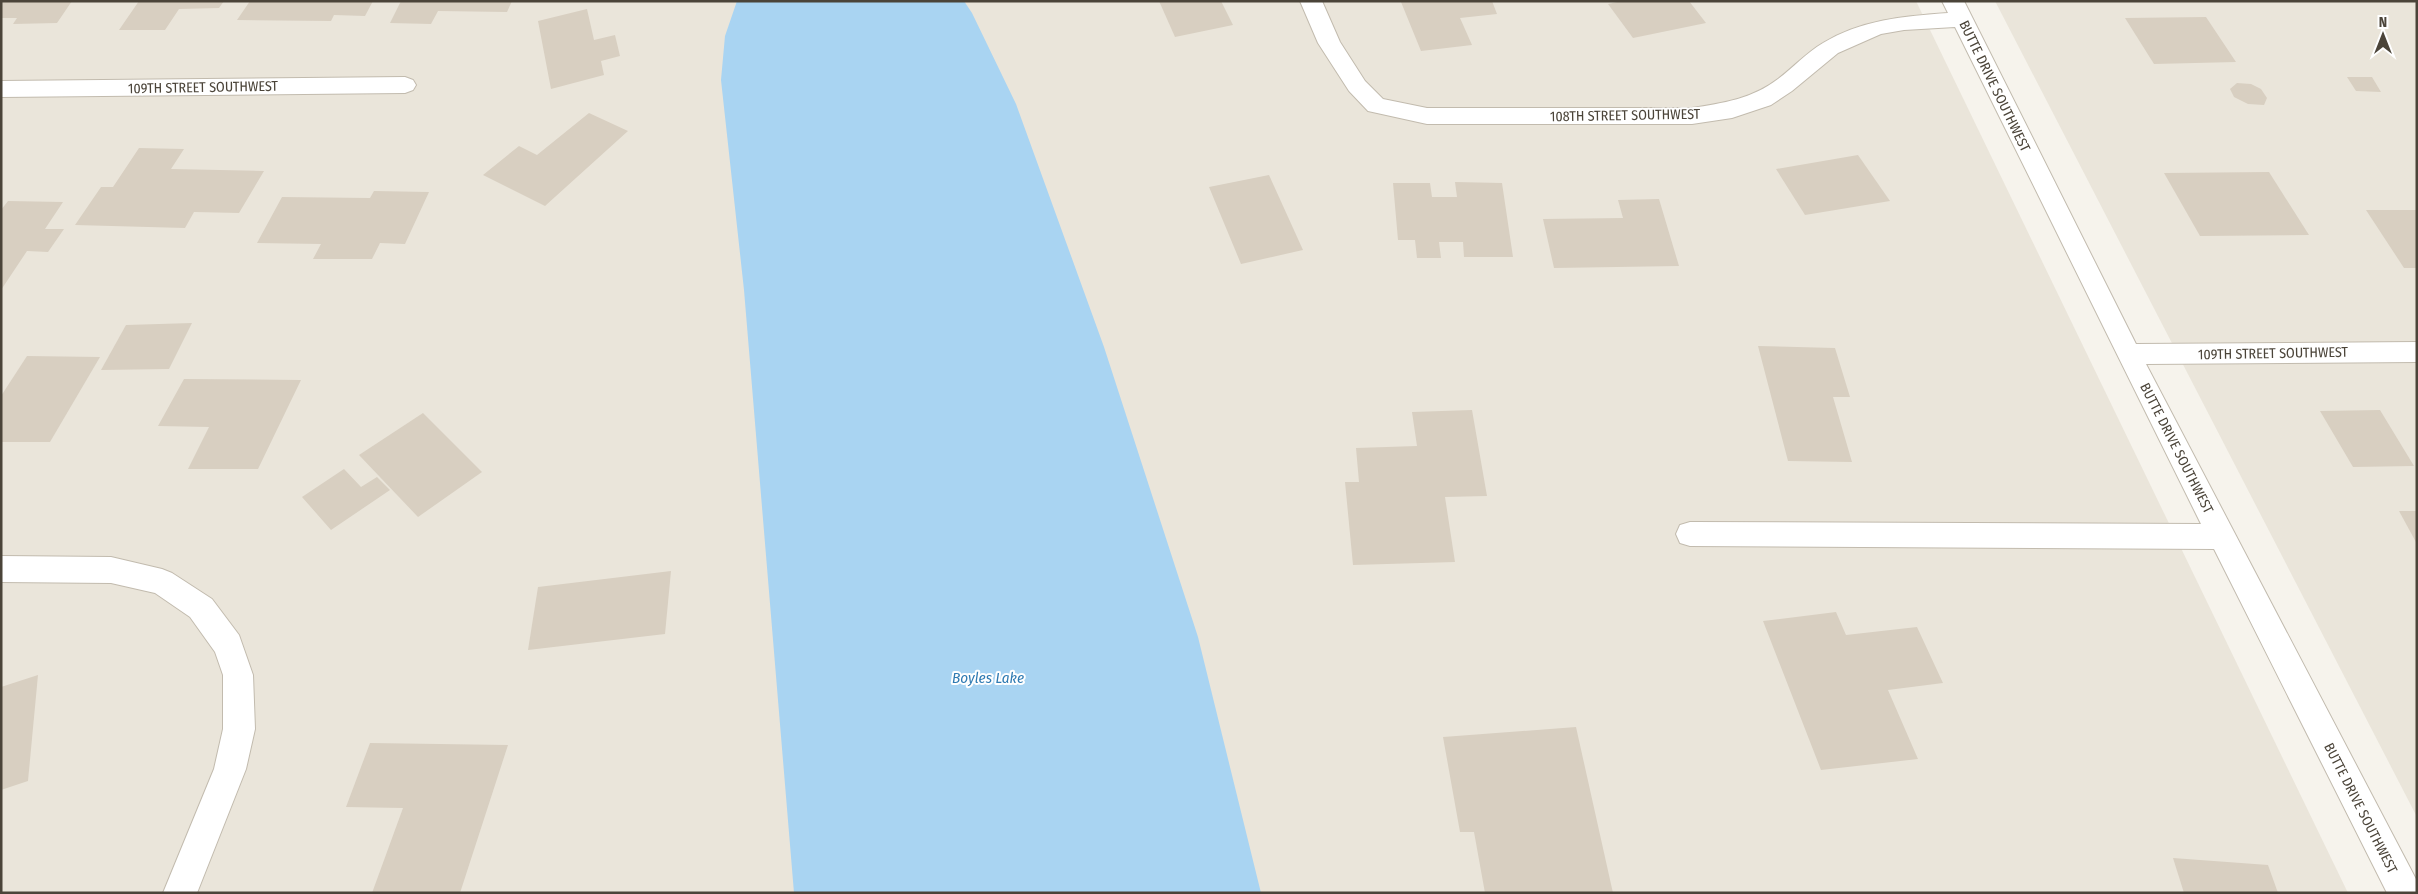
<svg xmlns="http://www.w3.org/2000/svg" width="2418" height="894" font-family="'Fira Sans Condensed',sans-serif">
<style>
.residential{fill:#eae5da}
.water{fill:#a9d4f2}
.building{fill:#d8cfc1}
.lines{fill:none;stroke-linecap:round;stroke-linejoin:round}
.minor-casing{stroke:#c2bbae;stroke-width:2}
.minor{fill:#fff;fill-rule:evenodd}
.labels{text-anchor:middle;stroke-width:4;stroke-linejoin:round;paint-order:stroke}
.street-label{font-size:14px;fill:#4b4439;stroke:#fff}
.water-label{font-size:15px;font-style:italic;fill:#2e7ab2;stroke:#fff}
</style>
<rect width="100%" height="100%" fill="#f6f3ec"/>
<g class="residential">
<path d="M1,1H1916L2348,893H1Z"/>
<path d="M1995,1H2417V817Z"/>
</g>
<path class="water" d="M737,1H964L972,13L1016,104L1104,347L1198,637L1261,893H794L744,290L721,80L725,36Z"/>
<g class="building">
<path d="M1,1H72L57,23L13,24L17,18H1Z"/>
<path d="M139,1H224L219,8L179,9L165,30H119Z"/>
<path d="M250,1H373L365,16L334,15L331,21L237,20Z"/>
<path d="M401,1H512L507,12L438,11L431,24L390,23Z"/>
<path d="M1159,1H1221L1233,25L1175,37Z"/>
<path d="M1492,1L1497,14L1460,18L1472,45L1421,51L1401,2Z"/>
<path d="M1622,1H1689L1706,23L1633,38L1608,4Z"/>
<path d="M587,9L594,40L615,35L620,56L601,61L604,75L551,89L538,21Z"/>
<path d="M2206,17L2236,62L2154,64L2125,18Z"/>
<path d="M2347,77H2372L2381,92L2356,91Z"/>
<path d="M2237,83L2251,84L2261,89L2267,98L2264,105L2248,104L2234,97L2230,89Z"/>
<path d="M589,113L628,131L545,206L483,175L519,146L537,155Z"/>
<path d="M139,148L184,149L171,169L264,171L239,213L194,212L185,228L75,225L101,187H113Z"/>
<path d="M1858,155L1890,201L1805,215L1776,169Z"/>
<path d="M2269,172L2309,235L2200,236L2164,173Z"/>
<path d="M1269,175L1303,250L1241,264L1209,187Z"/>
<path d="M1455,182L1502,183L1513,257H1464L1463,242H1439L1441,258H1417L1415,240H1398L1393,183H1430L1432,197H1457Z"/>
<path d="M374,191L429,192L405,244L380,243L372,259H313L321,244L257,243L282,197L370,198Z"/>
<path d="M1659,199L1679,266L1554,268L1543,219L1623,218L1618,200Z"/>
<path d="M8,201L63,202L45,229H64L48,252L27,251L1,290V210Z"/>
<path d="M2366,210H2417V268H2404Z"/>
<path d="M192,323L169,369L101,370L126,325Z"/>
<path d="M1758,346L1835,348L1850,397H1833L1852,462L1788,461Z"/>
<path d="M27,356L100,357L50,442H1V396Z"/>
<path d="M184,379L301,380L258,469H188L209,427L158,426Z"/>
<path d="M1472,410L1487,496L1445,497L1455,562L1353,565L1345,482H1359L1356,448L1417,446L1412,412Z"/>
<path d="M2380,410L2414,466L2353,467L2320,411Z"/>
<path d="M423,413L482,472L418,517L359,455Z"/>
<path d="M344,469L361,487L377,477L390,490L331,530L302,497Z"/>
<path d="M2399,511H2417V544Z"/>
<path d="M671,571L665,634L528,650L538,587Z"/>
<path d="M1836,612L1846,635L1917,627L1943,683L1888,690L1918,759L1821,770L1763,621Z"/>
<path d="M38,675L28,781L1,790V687Z"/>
<path d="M1576,727L1613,893H1485L1474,832H1460L1443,737Z"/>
<path d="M370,743L508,745L460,893H372L403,808L346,807Z"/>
<path d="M2173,858L2268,865L2278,893H2184Z"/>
</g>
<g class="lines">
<defs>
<g id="minor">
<path d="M1300,1H1322L1340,42L1365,81L1383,99L1427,108H1692C1723,103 1752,99 1778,79C1793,68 1807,52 1823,43C1861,20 1904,16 1948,13L1942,1H1964L2136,344L2417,342V362L2146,364L2417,881V893H2387L2214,549L1690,546L1680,543L1676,534L1680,525L1690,522L2201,524L1955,27L1904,30L1881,34L1838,53L1792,91L1771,105L1732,118L1692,124H1427L1368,111L1349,91L1318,43Z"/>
<path d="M405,77L413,80L416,85L413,90L405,93L1,97V81Z"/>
<path d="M1,556L111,557L162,569L172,573L212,599L239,635L253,675L255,729L246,769L197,893H163L214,769L223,729V675L215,652L190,617L155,593L111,583L1,582Z"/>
</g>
</defs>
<use href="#minor" class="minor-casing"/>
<use href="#minor" class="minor"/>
</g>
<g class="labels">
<g class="street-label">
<text transform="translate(1995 86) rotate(64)" y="5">BUTTE DRIVE SOUTHWEST</text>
<text transform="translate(203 87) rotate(-1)" y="5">109TH STREET SOUTHWEST</text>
<text transform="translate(1625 115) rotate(-1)" y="5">108TH STREET SOUTHWEST</text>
<text transform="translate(2273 353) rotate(-1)" y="5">109TH STREET SOUTHWEST</text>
<text transform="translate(2177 448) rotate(63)" y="5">BUTTE DRIVE SOUTHWEST</text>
<text transform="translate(2361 808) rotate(63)" y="5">BUTTE DRIVE SOUTHWEST</text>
</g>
<g class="water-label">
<text x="988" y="683">Boyles Lake</text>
</g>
</g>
<rect width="2418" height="894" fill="none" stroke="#4b4439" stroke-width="5"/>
<g transform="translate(2383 35)" stroke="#ffffff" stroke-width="4" paint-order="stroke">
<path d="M0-4L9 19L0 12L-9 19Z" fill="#4b4439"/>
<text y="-8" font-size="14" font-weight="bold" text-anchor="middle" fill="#4b4439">N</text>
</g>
</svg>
